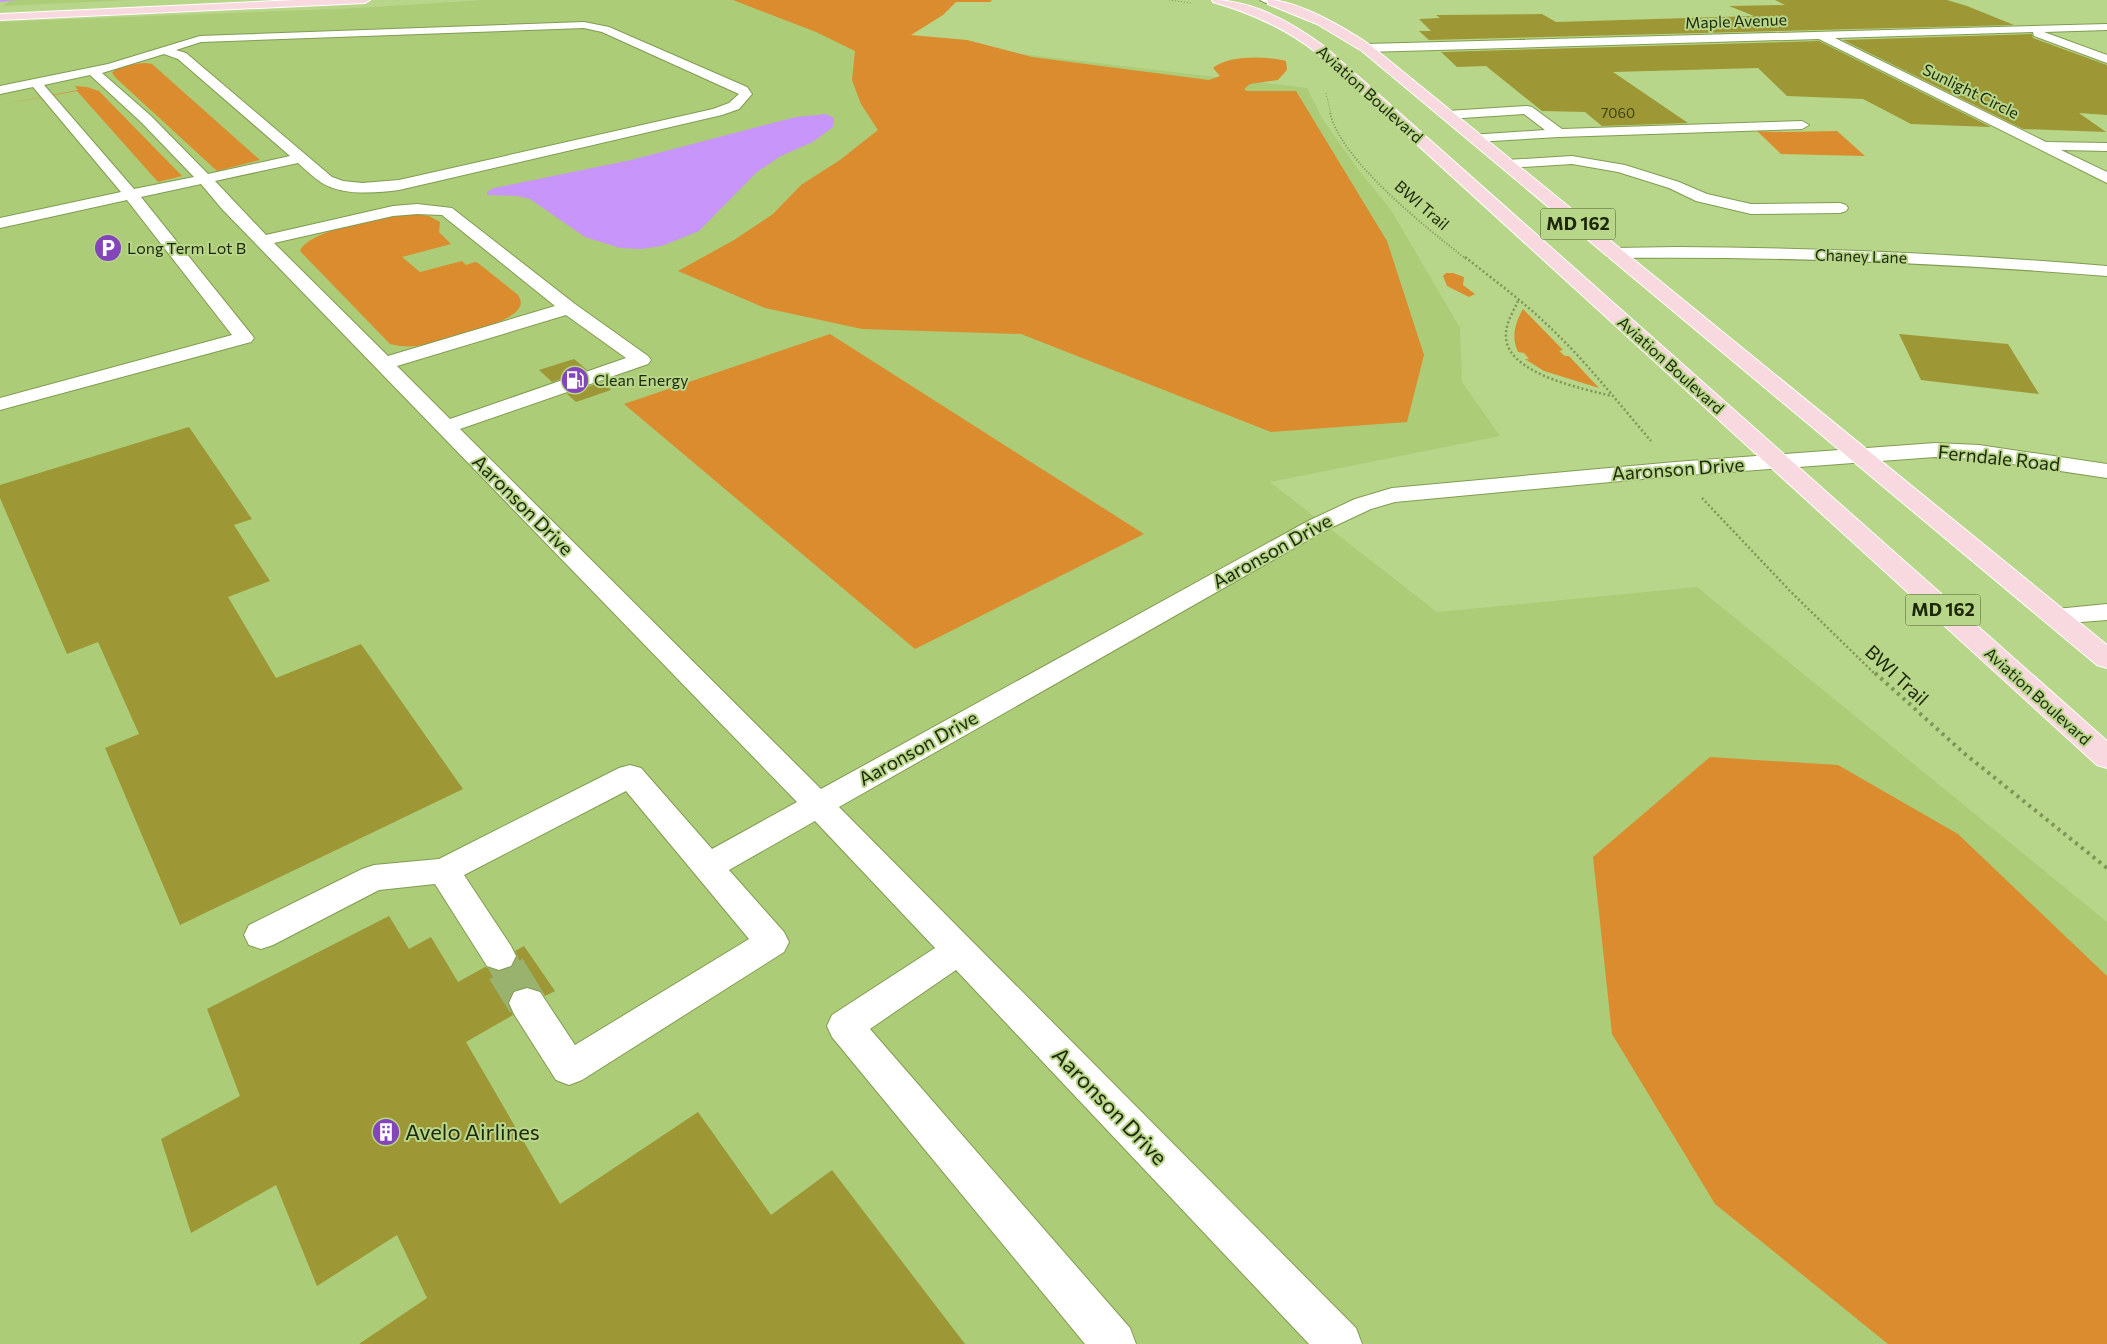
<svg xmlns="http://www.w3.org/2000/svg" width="2107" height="1344" font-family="Commissioner,sans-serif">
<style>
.built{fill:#accc78}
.green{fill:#da8c2f}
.water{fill:#c896fa}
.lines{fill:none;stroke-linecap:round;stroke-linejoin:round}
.stream{fill:#c896fa;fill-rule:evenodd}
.building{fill:#9d9735}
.minor-tunnel-far1{stroke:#99b36f;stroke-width:31;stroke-dasharray:31 16;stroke-linecap:butt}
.minor-tunnel{stroke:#99b36f;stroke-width:39;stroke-dasharray:39 20;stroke-linecap:butt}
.minor-casing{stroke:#809c51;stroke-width:2}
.major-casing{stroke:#fff;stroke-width:2}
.path-far3{stroke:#7e9559;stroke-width:1;stroke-dasharray:1 2;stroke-linecap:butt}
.path-far2{stroke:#7e9559;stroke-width:2;stroke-dasharray:1 2;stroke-linecap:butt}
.path-far1{stroke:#7e9559;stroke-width:2.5;stroke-dasharray:2 2.5;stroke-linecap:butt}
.path{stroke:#7e9559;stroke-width:4;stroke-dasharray:3 4.5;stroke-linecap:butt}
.minor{fill:#fff;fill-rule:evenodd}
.major{fill:#f7d9df;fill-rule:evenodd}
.labels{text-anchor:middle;stroke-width:4;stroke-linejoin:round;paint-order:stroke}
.far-number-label{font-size:14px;fill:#3e4414}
.far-street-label{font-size:16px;fill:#1e2809;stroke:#b8d689}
.far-poi-label{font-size:16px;fill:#1e2809;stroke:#b8d689;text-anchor:start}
.shield{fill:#b8d689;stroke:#4c5c2f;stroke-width:1}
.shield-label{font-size:18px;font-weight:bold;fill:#1e2809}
.street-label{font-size:19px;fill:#1e2809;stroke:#b8d689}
.near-street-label{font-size:22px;fill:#1e2809;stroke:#b8d689}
.near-poi-label{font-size:22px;fill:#1e2809;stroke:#b8d689;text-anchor:start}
</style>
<rect width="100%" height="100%" fill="#b8d689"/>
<g class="built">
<path d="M11,0H130L2,6Z"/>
<path d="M484,0H942L887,38L1307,88L1323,120L1357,168L1391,210L1460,328L1462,382L1500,436L1270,482L1437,612L1697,587L2107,922V1344H0V22L359,8Z"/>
</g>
<g class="green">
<path d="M733,0H992L990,2H956L943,15L911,35L967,40L1032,57L1209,80L1220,76L1213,68C1229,55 1266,56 1286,61L1287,70L1278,80L1250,84L1244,89L1247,91H1296L1387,241L1424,355L1407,422L1271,432L1021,334L862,329L765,308L678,271L734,240L773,214L801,185L840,160L878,130L861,104L852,80L855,51L816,32Z"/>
<path d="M146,63L152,64L260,160L217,171L117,79L112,73C119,64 135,64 146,63Z"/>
<path d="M75,86L87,87L99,91L182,176L158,182L77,91L0,105L78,90Z"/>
<path d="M1757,131C1784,133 1810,131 1837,131L1865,156L1781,154Z"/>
<path d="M414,214L429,216L440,222L439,232L451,244L402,257L420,272L462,261L466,265L475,262L478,263L518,295C520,299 522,302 520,306C515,323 442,342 424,345C413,347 401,347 390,344L300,251C310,228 391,216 414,214Z"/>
<path d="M1446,273H1453L1464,277L1463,285L1475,294L1469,297L1447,286L1443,276Z"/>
<path d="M1523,309L1563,350L1559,351L1565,356H1569L1599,388L1544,371L1525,359H1529L1524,353L1518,352C1511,337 1515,323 1523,309Z"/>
<path d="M830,334L1144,534L915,649L624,404Z"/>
<path d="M1710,757L1838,765L1958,834L2107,976V1344H1888L1715,1204L1612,1034L1593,857Z"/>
</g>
<path class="water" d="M826,114L834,118L833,127L813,142L781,156L757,172L699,231L662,246L641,249L620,248L585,237L530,199L517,196L487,195V192L494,188L631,160L796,117Z"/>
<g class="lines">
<path class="stream" d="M0,0H18L0,2Z"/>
</g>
<g class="building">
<path d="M1775,0H1947L1967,6L2014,25L1429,40L1419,31H1431L1419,19L1440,18L1436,15L1542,14L1556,22L1754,16L1729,6L1785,5Z"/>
<path d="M2032,34L2033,38L2107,65V115L2079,113L2106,132L2023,129L1843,40Z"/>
<path d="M1819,41L1991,127L1911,124L1863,99L1787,96L1758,68L1613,72L1688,123L1602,126L1585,112L1542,111L1486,66L1457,67L1441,52Z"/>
<path d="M1899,334L2008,344L2039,394L1921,380Z"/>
<path d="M574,359L587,370L552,382L539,370Z"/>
<path d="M602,382L611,390L576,402L567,394Z"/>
<path d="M189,427L252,519L234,525L270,581L228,597L276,678L361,644L463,789L180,925L105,748L139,734L98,642L67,654L0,498V485Z"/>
<path d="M389,916L409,949L431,937L458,982L485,967L498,972L512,968L518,957L515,951L524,946L555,991L545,996L541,990L528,986L513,990L507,1002L513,1015L466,1042L560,1204L698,1112L771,1215L832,1170L965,1344H359L427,1298L397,1235L317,1286L276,1185L191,1233L161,1139L240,1096L207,1009Z"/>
</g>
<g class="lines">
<path class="minor-tunnel-far1" d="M499,956L507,970"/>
<path class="minor-tunnel" d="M506,969L527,1003"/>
<defs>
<g id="minor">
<path d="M1260,0H1271L1266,3Z"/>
<path d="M584,22L609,27L747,87L752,94L739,109L722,115L399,190C376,193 343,196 322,183C314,178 306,170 298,163L215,181L266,235L393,206L417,204L452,208L575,304L648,356L651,360L648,364L460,429L821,789L1308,521L1355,499L1392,488L1675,462L1935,443L1979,445L2107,464V478L1979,459L1935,457L1675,476L1395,502L1371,509L1324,531L839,807L1356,1328L1362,1344H1309L956,970L870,1029L1130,1328L1136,1344H1085L832,1037L827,1026L832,1015L935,948L815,821L729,870L784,932L789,942L784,952L582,1080L569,1085L556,1080L514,1014L509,1003L514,992L527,988L540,992L575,1045L749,939L626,791L464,875L511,946L516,956L511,966L499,970L487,966L435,884L379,890L273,945L261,949L249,945L244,935L249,925L362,869L374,865L439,859L619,768L630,765L641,768L712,849L797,802L222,209L201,184L141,197L251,334L254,338L251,342L0,410V398L232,335L127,200L0,228V218L121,192L33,87L0,94V86L108,64L200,36ZM584,28L602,32L739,94L729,103L713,109L399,180L362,183L343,181L332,177L186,53L176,50L201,42ZM164,54L178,59L290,156L208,174L151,116L102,73ZM90,75L141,122L194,177L134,189L44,85ZM417,214L442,215L555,306L388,356L274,243L393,216ZM566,315L626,358L450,419L397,366Z"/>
<path d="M2107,24V30L2044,32L2107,55V63L2034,36L2033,32L1835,38L2046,142L2107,143V151L2061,150L2107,172V183L1819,39L1366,52L1360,48L1366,44Z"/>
<path d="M1527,106L1532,107L1562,129L1802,121L1809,125L1802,129L1559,137L1475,142L1470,141L1468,138L1470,135L1545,130L1524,114L1447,119L1440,115L1447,111Z"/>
<path d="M1572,156L1625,165L1679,182L1707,194L1751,204L1840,203L1846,205L1848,208L1846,211L1840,213L1751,214L1696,201L1669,188L1618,172L1572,164L1506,168L1501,167L1499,164L1501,161L1506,160Z"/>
<path d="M1676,247C1820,248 1963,254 2107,266V276C1943,263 1779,256 1614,258L1608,257L1606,253L1608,249L1614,248Z"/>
<path d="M2107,604V620L2055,624L2046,622L2042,616L2046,610Z"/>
</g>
<g id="major">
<path d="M296,0H370L365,3L0,20V14Z"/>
<path d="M1212,0C1253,0 1293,23 1325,47L2107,741V768L2097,765L1317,53C1286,28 1251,13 1213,2Z"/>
<path d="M1268,0C1298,0 1346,29 1370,45L2107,645V668L2097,665L1362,51L1317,24L1268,4Z"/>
</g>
</defs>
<use href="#minor" class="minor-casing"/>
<use href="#major" class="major-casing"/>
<g class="path-far3">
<path d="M1169,0L1191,3"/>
<path d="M1326,93L1331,114"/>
</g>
<path class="path-far2" d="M1330,113C1341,161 1428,229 1466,259"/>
<g class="path-far1">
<path d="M1465,257C1490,277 1516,296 1540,318C1581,355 1615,399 1651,441"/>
<path d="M1518,301C1513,312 1505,324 1506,337C1507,374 1584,389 1612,396"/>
<path d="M1702,498L1790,591L1876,675"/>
</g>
<path class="path" d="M1875,673L1965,754L2107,868"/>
<use href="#minor" class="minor"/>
<use href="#major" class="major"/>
</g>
<defs>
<symbol id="parking-disc" viewBox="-11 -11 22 22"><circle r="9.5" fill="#8445ba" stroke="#b8d689"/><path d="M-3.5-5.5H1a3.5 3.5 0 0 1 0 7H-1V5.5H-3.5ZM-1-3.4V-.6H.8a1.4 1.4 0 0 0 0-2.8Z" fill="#fff"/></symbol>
<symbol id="fuel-disc" viewBox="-11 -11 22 22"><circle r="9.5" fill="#8445ba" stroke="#b8d689"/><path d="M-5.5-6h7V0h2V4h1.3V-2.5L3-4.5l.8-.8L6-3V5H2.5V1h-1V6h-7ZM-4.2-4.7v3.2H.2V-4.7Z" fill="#fff"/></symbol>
<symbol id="building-disc" viewBox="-11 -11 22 22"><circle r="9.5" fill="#8445ba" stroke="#b8d689"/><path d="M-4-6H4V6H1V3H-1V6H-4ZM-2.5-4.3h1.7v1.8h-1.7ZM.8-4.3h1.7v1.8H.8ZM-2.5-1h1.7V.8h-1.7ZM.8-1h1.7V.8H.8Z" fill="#fff"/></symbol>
</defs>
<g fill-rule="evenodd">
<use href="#parking-disc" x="92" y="232" width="32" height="32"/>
<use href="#fuel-disc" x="559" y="364" width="32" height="32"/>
<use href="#building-disc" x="370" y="1116" width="32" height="32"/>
</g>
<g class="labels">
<g class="far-number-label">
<text x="1618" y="118">7060</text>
</g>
<g class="far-street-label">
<text transform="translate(1736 21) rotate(-2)" y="6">Maple Avenue</text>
<text transform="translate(1971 91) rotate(26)" y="6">Sunlight Circle</text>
<text transform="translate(1370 94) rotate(42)" y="6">Aviation Boulevard</text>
<text transform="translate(1422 205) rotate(41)" y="6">BWI Trail</text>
<text transform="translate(1861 256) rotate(2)" y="6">Chaney Lane</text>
<text transform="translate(1671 365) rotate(42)" y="6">Aviation Boulevard</text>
<text transform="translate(2038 696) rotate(42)" y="6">Aviation Boulevard</text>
</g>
<g class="far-poi-label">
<text x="127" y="254">Long Term Lot B</text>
<text x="594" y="386">Clean Energy</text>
</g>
<g class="shield">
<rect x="1540.5" y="208.5" width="75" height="31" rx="4"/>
<rect x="1905.5" y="594.5" width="75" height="31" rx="4"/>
</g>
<g class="shield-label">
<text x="1578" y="230">MD 162</text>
<text x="1943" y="616">MD 162</text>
</g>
<g class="street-label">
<text transform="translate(1999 458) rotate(6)" y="7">Ferndale Road</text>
<text transform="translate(1678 469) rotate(-4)" y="7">Aaronson Drive</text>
<text transform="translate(523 505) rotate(45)" y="7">Aaronson Drive</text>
<text transform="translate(1272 551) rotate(-29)" y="7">Aaronson Drive</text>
<text transform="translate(1897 675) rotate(43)" y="7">BWI Trail</text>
<text transform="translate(918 748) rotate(-29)" y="7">Aaronson Drive</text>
</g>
<g class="near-street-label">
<text transform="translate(1110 1106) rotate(46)" y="8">Aaronson Drive</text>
</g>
<g class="near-poi-label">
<text x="405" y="1140">Avelo Airlines</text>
</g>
</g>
</svg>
